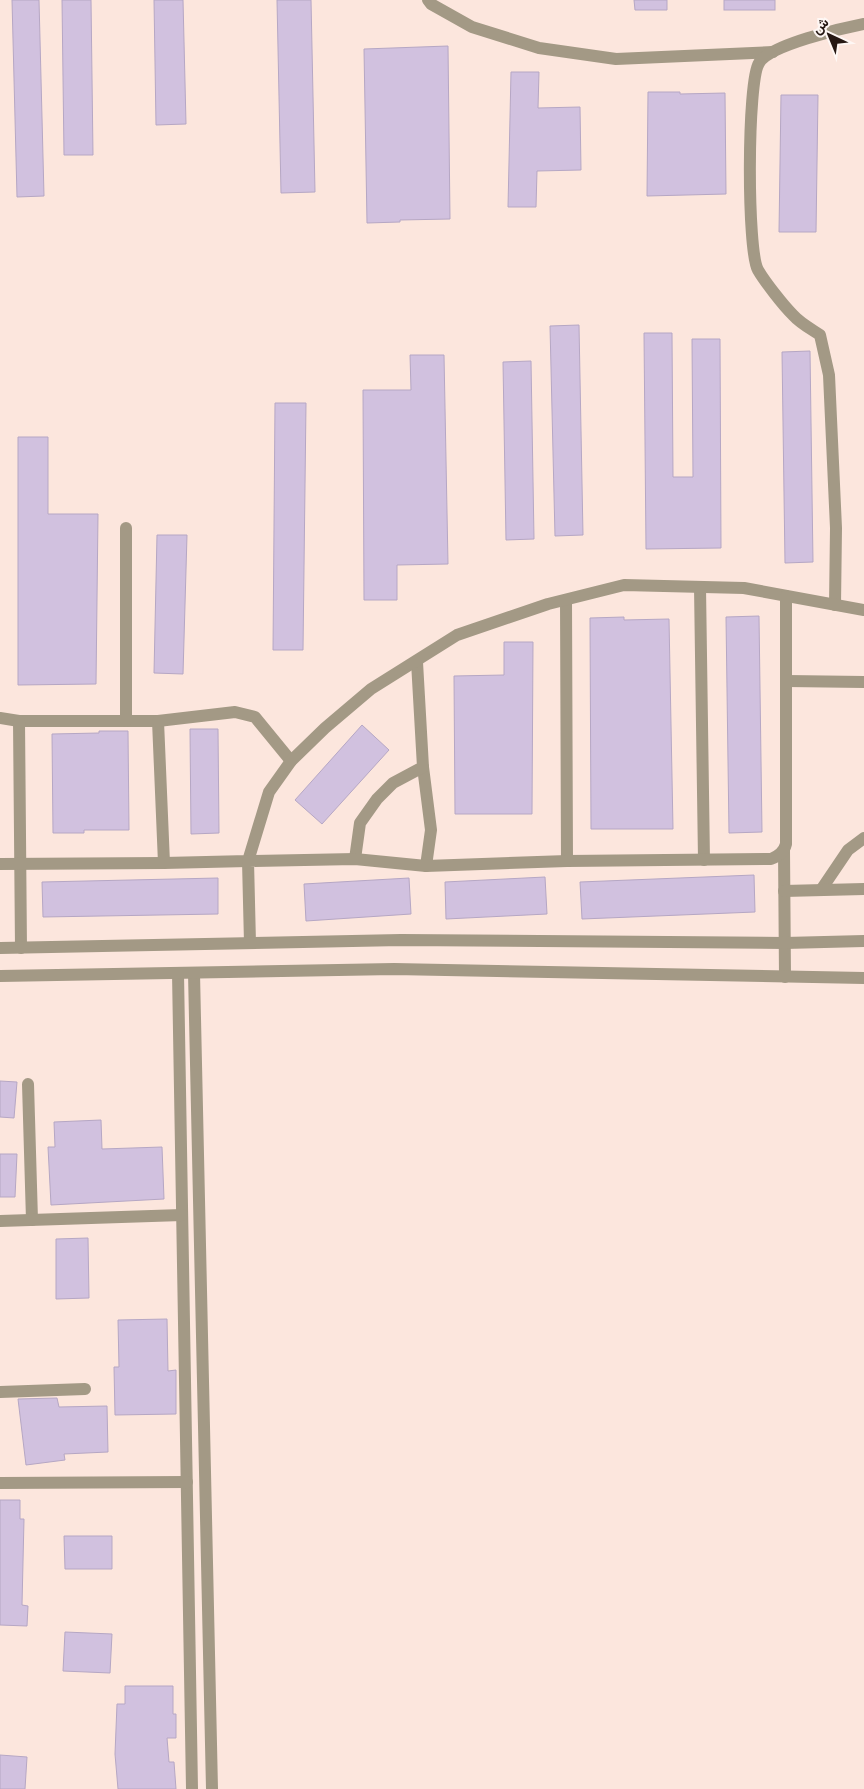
<svg xmlns="http://www.w3.org/2000/svg" width="864" height="1789" font-family="Lora,Vazirmatn,serif">
<style>
.building{fill:#d1c1df;stroke:#b6a7c4}
.lines{fill:none;stroke-linecap:round;stroke-linejoin:round}
.street{stroke:#a39985;stroke-width:12}
</style>
<rect width="100%" height="100%" fill="#fce6dd"/>
<g class="building">
<path d="M12,0H39L44,196L17,197Z"/>
<path d="M62,0H91L93,155H64Z"/>
<path d="M154,0H183L186,124L156,125Z"/>
<path d="M277,0H311L315,192L281,193Z"/>
<path d="M634,0H667V10H635Z"/>
<rect x="724" y="0" width="51" height="10"/>
<path d="M448,46L450,219L400,220V222L367,223L364,49Z"/>
<path d="M511,72H539L538,108L580,107L581,170L537,171L536,207H508Z"/>
<path d="M648,92H680V94L725,93L726,194L647,196Z"/>
<path d="M781,95H818L816,232H779Z"/>
<path d="M579,325L583,535L555,536L550,326Z"/>
<path d="M644,333H672L673,477H693L692,339H720L721,548L646,549Z"/>
<path d="M810,351L813,562L785,563L782,352Z"/>
<path d="M410,355H444L448,564L397,565V600H364L363,390H411Z"/>
<path d="M531,361L534,539L506,540L503,362Z"/>
<path d="M275,403H306L303,650H273Z"/>
<path d="M18,437H48V514H98L96,684L18,685Z"/>
<path d="M157,535H187L183,674L154,673Z"/>
<path d="M759,616L762,832L729,833L726,617Z"/>
<path d="M624,617V620L669,619L673,829H591L590,618Z"/>
<path d="M504,642H533L532,814H455L454,676L504,675Z"/>
<path d="M362,725L389,750L322,824L295,800Z"/>
<path d="M190,729H218L219,833L191,834Z"/>
<path d="M99,731H128L129,830H84V833H53L52,734L99,733Z"/>
<path d="M754,875L755,912L582,919L580,882Z"/>
<path d="M545,877L547,914L446,919L445,882Z"/>
<path d="M218,878V914L43,917L42,882Z"/>
<path d="M409,878L411,914L306,921L304,884Z"/>
<path d="M0,1081L17,1082L14,1118L0,1117Z"/>
<path d="M101,1120L102,1149L162,1147L164,1199L51,1205L48,1147H55L54,1122Z"/>
<path d="M0,1154H17L15,1197H0Z"/>
<path d="M88,1238L89,1298L56,1299V1239Z"/>
<path d="M167,1319L168,1371L176,1370V1414L115,1415L114,1367H119L118,1320Z"/>
<path d="M57,1398L59,1407L107,1406L108,1452L64,1454L65,1460L26,1465L18,1399Z"/>
<path d="M0,1500H20V1519H24L22,1605L28,1606L27,1626L0,1625Z"/>
<path d="M64,1536H112V1569H65Z"/>
<path d="M65,1632L112,1634L110,1673L63,1671Z"/>
<path d="M125,1686H173V1714H176V1738H167L169,1762H174L176,1789H118L115,1754L117,1704H125Z"/>
<path d="M0,1755L27,1757L25,1789H0Z"/>
</g>
<g class="lines">
<g class="street">
<path d="M428,0L431,4L472,27L539,48L616,59L773,52"/>
<path d="M700,587L704,860"/>
<path d="M566,600L567,861"/>
<path d="M835,605L836,528L829,375L820,335C811,329 800,323 793,315C783,305 765,282 758,270C747,251 747,82 759,63C769,45 843,28 864,24"/>
<path d="M787,681L864,682"/>
<path d="M0,718L19,721H158L164,863"/>
<path d="M19,721L21,948"/>
<path d="M126,721V528"/>
<path d="M158,721L235,712L255,717L291,761"/>
<path d="M423,767L431,830L426,866"/>
<path d="M784,850L785,977"/>
<path d="M355,859L360,823L377,799L393,783L423,767L417,662"/>
<path d="M0,864L164,863L248,861L269,792L291,761L325,728L371,689L457,635L548,604L624,585L744,588L864,610"/>
<path d="M821,890L848,850L864,838"/>
<path d="M784,891L864,889"/>
<path d="M250,943L248,861L355,859L426,866L567,861L771,859C779,856 784,852 786,844V596"/>
<path d="M0,948L401,940L785,943L864,941"/>
<path d="M178,973L192,1789"/>
<path d="M194,973L212,1789"/>
<path d="M0,976L394,969L864,978"/>
<path d="M28,1084L32,1220"/>
<path d="M0,1221L182,1215"/>
<path d="M0,1392L85,1389"/>
<path d="M0,1483L187,1482"/>
</g>
</g>
<g transform="translate(829 35) rotate(316)" stroke="#fef7f4" stroke-width="4" paint-order="stroke">
<path d="M0-4L9 19L0 12L-9 19Z" fill="#251813"/>
<text y="-8" font-size="14" font-weight="bold" text-anchor="middle" fill="#251813">ش</text>
</g>
</svg>
